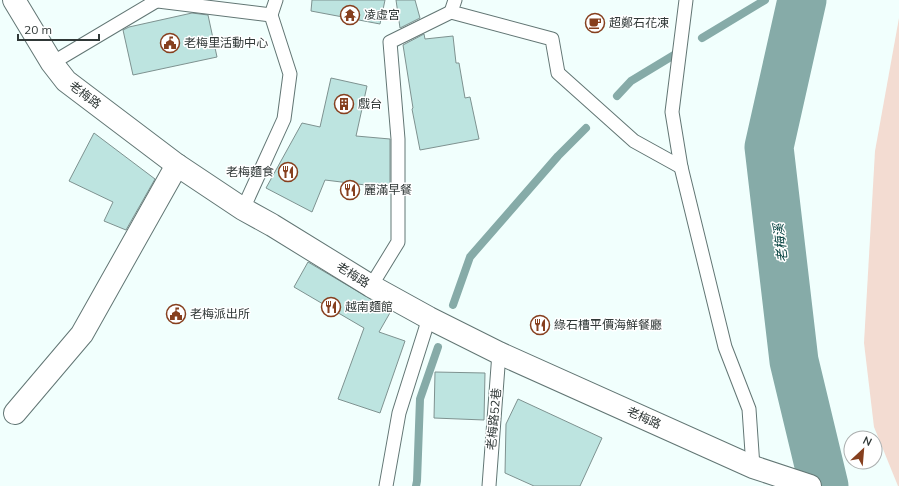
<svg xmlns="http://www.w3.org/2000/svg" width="899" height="486" font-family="Mulish,'Noto Sans TC',sans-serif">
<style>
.green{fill:#f3dcd2}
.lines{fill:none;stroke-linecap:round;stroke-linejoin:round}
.stream{stroke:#86aba8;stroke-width:8}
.river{stroke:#86aba8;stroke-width:49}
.building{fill:#bde4e0;stroke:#7e9290}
.lane-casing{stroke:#627674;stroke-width:15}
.street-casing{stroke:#627674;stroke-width:24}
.lane{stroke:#fff;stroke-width:13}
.street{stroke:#fff;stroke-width:22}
.labels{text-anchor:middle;stroke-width:3;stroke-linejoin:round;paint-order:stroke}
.poi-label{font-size:12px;fill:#303837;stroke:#fff;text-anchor:start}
.street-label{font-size:12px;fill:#303837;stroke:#fff}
.water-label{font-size:13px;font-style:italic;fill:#05413f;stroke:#fff}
</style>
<rect width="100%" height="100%" fill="#f1fffd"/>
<path class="green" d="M899,18V486H898L874,427L864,343L875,151Z"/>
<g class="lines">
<g class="stream">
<path d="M702,38L765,0"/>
<path d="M617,96L631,81L674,55"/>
<path d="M453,305L470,257L558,156L586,128"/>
<path d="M416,486L417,481L420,399L438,347"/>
</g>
<path class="river" d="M802,0L769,147L794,361L824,486"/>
</g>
<g class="building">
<path d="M312,0H385L380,24L311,11Z"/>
<path d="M396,0H415L420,18L400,28Z"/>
<path d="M192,13L208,15L217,57L133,75L123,30L129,27Z"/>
<path d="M424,34L425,39L453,36L456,63H459L465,98L470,97L479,139L420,150L412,109L413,108L403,45Z"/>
<path d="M331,78L367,86L356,136L390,139V188L325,180L312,212L266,188L302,123L320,127Z"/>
<path d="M94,133L155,179L126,230L104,221L113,202L69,181Z"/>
<path d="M308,262L391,311L379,332L405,341L380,413L338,399L364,328L294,287Z"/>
<path d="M435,372L485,373L484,420L434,418Z"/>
<path d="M518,399L602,438L580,486H534L505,473L506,424Z"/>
</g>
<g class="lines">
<defs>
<g id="lane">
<path d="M455,0L451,12L552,39L558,73L634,141L681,167"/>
<path d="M686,0L672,112L681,167L725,347L749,409L753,467"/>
<path d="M158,1L271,15L290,74L284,119L243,209"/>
<path d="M271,15L276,0"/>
<path d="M52,63L158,0"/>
<path d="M371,286L398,242V139L390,42L451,12"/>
<path d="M386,486L399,413L429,318"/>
<path d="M489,486L499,353"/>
</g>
<g id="street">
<path d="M14,0L52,63L66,81L177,165L243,209L272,225L371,286L429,318L499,353L753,467L810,486"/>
<path d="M15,413L82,334L177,165"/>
</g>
</defs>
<use href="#lane" class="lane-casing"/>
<use href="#street" class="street-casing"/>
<use href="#lane" class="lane"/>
<use href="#street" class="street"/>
</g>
<defs>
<symbol id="temple-ring" viewBox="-11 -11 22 22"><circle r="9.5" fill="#fff" stroke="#863f1e" stroke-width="1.5"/><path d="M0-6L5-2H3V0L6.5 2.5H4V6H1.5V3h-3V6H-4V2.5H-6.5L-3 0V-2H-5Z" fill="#863f1e"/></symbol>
<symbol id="cafe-ring" viewBox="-11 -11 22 22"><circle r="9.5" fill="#fff" stroke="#863f1e" stroke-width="1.5"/><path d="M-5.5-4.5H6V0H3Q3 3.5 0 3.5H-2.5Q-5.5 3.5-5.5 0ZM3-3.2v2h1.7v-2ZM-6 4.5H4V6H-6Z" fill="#863f1e"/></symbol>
<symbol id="civic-ring" viewBox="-11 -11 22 22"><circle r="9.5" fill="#fff" stroke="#863f1e" stroke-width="1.5"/><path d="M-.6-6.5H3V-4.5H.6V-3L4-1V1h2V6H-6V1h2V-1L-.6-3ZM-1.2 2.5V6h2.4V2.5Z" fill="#863f1e"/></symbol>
<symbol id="building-ring" viewBox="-11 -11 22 22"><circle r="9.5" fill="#fff" stroke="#863f1e" stroke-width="1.5"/><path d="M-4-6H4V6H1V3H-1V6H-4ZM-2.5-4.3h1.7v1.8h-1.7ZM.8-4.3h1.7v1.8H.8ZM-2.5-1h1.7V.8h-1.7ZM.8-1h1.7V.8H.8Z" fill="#863f1e"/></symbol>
<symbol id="restaurant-ring" viewBox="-11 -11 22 22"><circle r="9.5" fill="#fff" stroke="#863f1e" stroke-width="1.5"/><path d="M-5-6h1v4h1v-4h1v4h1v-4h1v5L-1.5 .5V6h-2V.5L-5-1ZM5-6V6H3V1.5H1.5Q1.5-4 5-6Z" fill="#863f1e"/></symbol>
</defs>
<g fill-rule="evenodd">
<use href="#temple-ring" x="339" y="4" width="22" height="22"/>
<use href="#cafe-ring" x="584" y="12" width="22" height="22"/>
<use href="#civic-ring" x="159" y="32" width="22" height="22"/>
<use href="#building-ring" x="333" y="93" width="22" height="22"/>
<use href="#restaurant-ring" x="277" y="161" width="22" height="22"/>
<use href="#restaurant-ring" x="339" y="179" width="22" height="22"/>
<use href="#restaurant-ring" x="320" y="296" width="22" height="22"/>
<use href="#civic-ring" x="165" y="303" width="22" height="22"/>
<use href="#restaurant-ring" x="529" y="314" width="22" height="22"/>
</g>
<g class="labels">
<g class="poi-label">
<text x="364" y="19">凌虛宮</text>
<text x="609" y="27">超鄭石花凍</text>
<text x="184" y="47">老梅里活動中心</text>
<text x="358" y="108">戲台</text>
<text x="274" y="176" text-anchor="end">老梅麵食</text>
<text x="364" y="194">麗滿早餐</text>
<text x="345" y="311">越南麵館</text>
<text x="190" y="318">老梅派出所</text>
<text x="554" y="329">綠石槽平價海鮮餐廳</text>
</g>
<g class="street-label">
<text transform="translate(85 95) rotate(37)" y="4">老梅路</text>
<text transform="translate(353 275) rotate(32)" y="4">老梅路</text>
<text transform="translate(644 418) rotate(24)" y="4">老梅路</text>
<text transform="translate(494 419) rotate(-85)" y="4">老梅路52巷</text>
</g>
<g class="water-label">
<text transform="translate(780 243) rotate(-97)" y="5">老梅溪</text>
</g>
</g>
<g transform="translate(863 450) rotate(26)"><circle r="19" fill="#ffffff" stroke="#acafaf"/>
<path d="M0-3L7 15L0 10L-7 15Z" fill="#863f1e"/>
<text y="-6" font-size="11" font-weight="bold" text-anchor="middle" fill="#303837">N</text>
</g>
<path d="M18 34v6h81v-6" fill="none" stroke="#303837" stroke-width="2"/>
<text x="24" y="34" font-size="12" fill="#303837" stroke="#ffffff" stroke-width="3" paint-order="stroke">20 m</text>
</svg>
